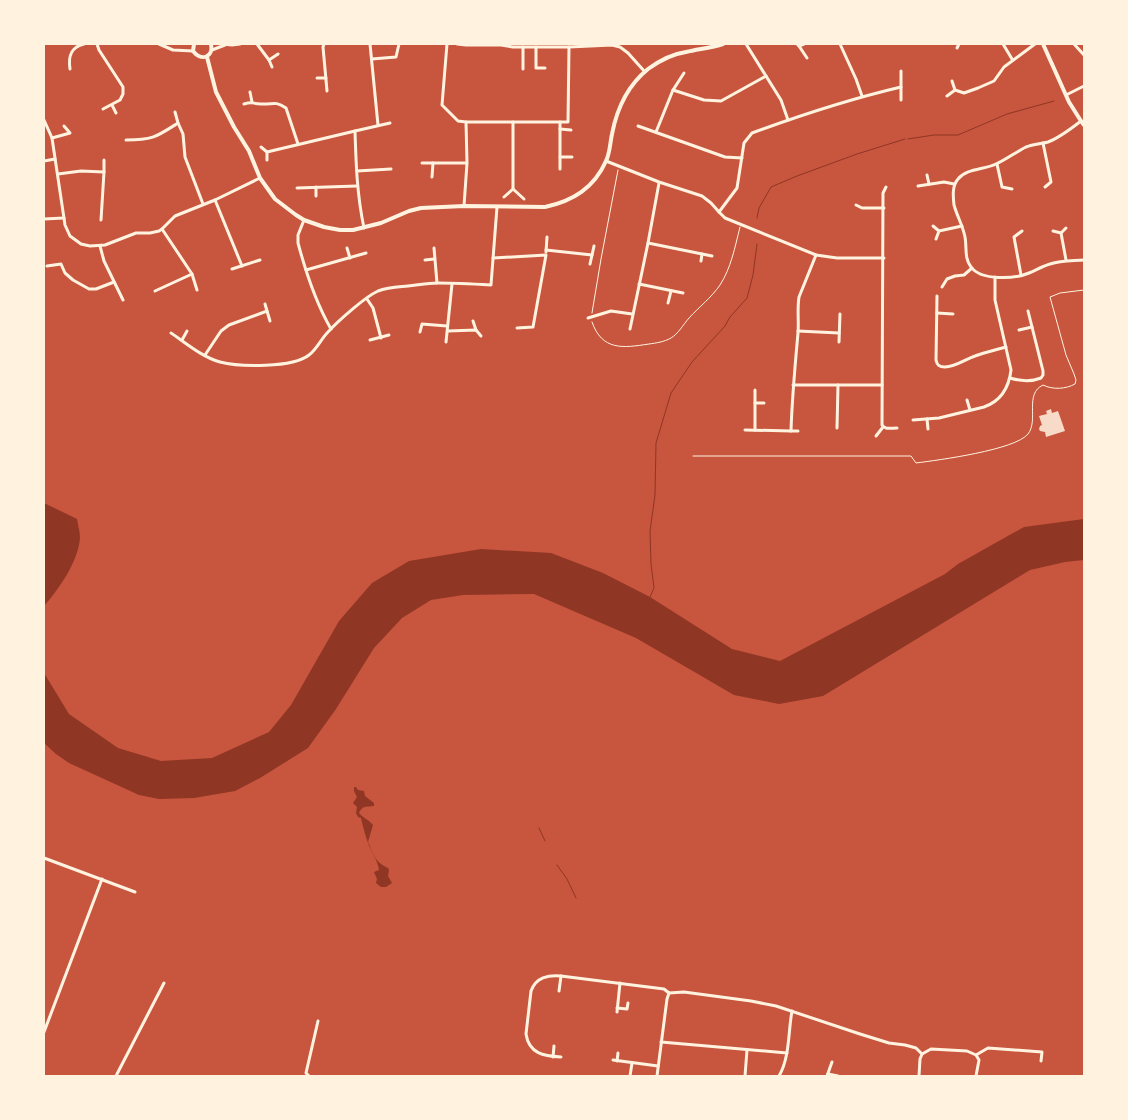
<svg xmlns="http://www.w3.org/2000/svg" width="1128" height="1120" font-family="'Zilla Slab',serif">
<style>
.water{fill:#8f3625}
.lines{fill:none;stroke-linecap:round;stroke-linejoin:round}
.stream{stroke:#8f3625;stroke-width:1}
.building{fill:#f7dbc8}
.path{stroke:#fff3e0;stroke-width:1}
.minor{stroke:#fff3e0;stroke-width:3}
.tertiary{stroke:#fff3e0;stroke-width:4}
</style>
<rect width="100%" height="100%" fill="#c8553d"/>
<g class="water">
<path d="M44,503L77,519C78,525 80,532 80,538C78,562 59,589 44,606Z"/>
<path d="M1084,519V560L1065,562L1030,570L823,696L779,704L734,695L636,638L534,594L463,595L431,600L402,618L374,648L336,709L308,748L260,778L235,791L194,798L159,799L139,795L69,763L56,754L44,743V673L69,714L118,748L161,761L212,758L269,732L291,705L339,621L372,583L409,561L481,549L551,553L603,573L650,597L732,649L780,661L945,574L958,564L1024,527Z"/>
<path d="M354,787H356L358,790L364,791L365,796L374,803V806C367,807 362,805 359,813C362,817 369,820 373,825L368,842C374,855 375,862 388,868L389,870L388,876L392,883L386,887H381L376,883L377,879L374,872L379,870C378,861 371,851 368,843C365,835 363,826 361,818L358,817L356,813L357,807L353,803L357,797L354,791Z"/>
</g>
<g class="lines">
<g class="stream">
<path d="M908,139L934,135H958L1007,114L1054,101"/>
<path d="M757,218L759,208L771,187L797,176L857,154L905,139"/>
<path d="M650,597L654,588L651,564L650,531L655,495L656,443L671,393L692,362L725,326L730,317L747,298L753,275L757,244"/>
<path d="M539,828L545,841"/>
<path d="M557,865L567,879L576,898"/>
</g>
</g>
<path class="building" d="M1051,409L1052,413L1058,411L1065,431L1046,437L1045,432L1040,431L1039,429L1040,426L1042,425L1039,416L1047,414L1046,411Z"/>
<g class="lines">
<g class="path">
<path d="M592,313L601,259L618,170"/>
<path d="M592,322C602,351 623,348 649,344C656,343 664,342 671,338C678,334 683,325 689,318C699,307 711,298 720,285C731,268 735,247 740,227"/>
<path d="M693,456H911L916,463C939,460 1015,450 1028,434C1039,420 1024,394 1043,385C1053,390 1066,389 1075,384L1076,380L1074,374L1066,355L1050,297L1060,293L1084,290"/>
</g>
<g class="minor">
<path d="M97,44L99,50L123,87V94L120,100L103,109"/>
<path d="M159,44L173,50L193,51"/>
<path d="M222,44L232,45L240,44"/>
<path d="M257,44L269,60L272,67"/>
<path d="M324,44L323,47L327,91"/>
<path d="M370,44L378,125"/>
<path d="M447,44L442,105L458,121L466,122L467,163L464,206"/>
<path d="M457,44L466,45H501L513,47H569L612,45L620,47L628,53L645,72"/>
<path d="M746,44L781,100L788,120"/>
<path d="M797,44L799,46L804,44"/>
<path d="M840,44L856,79L862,96"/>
<path d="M1003,44L1012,59"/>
<path d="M1074,44L1084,55"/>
<path d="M799,46L807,58"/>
<path d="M536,47V68H545"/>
<path d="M957,48L959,44"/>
<path d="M212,50L225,45"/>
<path d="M372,59L396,57L399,44"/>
<path d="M269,60L278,54"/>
<path d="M70,69C68,56 71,47 84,44"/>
<path d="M523,69V47"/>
<path d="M317,78H326"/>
<path d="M952,81L955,90"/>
<path d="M673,90L704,100L721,101L766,76"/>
<path d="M250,92L252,102"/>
<path d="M1066,95L1084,86"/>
<path d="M947,96L955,90L964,93L978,88L994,81L1004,67L1035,44"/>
<path d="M901,100V71"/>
<path d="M244,104C254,101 252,104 261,104C273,105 274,100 286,108L298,144"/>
<path d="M112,105L116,113"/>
<path d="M175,112L178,123"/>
<path d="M44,120L52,138L65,225L70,236L81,244L90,246L105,245L136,233H150L159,231L162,229L175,216L215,200L260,178"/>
<path d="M1081,121C1072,128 1059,138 1048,142C1041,144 1034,144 1026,147C1016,152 1007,159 996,164C984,170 967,168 958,179C952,186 953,196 954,205C957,216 963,226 965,237C967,247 964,258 971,267C981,281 1015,279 1029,273C1036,270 1043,266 1050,264C1062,260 1073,261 1084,260"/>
<path d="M466,122H568L569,47"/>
<path d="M513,122V189L524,199"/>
<path d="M638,126L725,157L742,158"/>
<path d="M560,129L571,130"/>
<path d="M656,132L673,90L684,73"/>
<path d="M52,138L70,133L64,126"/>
<path d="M126,140C153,140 156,137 178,123L183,134L185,157L203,204"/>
<path d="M1043,143L1051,182L1045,187"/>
<path d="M261,147L267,152L355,131"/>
<path d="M560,157H572"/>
<path d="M267,160V152"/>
<path d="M44,161L55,159"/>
<path d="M606,161L659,182L702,196L711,203L719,212L725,218L816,255L837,258H884"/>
<path d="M422,163H466"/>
<path d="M997,164L1002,187L1012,189"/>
<path d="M560,169V122"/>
<path d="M357,171L391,169"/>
<path d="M58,174L81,171L104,172V160"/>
<path d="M927,175L929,184"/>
<path d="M432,177L433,163"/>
<path d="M918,186L944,182L954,184"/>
<path d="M316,187V196"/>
<path d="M886,187L883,193L882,425C885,430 891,428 897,428"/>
<path d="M297,188L357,186"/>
<path d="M504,197L513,189"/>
<path d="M215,200L242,266"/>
<path d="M856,205L862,208H884"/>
<path d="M719,212L737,188L744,143L752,133C801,115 850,99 901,87"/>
<path d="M44,219L64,218"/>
<path d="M101,220L104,172"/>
<path d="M304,220L298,235V243C306,273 316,303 331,329"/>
<path d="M933,226L939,231"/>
<path d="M364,228C357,195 356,164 355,131L390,123"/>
<path d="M162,229L192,274L197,290"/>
<path d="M1053,231L1061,233L1066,260"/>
<path d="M1061,233L1066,228"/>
<path d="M936,239L939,231L962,226"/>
<path d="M648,243L712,256"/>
<path d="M100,246L104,261L123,300"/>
<path d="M347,248L350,258"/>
<path d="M434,248L437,283"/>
<path d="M546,250L592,255"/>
<path d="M546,252L547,237"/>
<path d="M493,258L546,255L533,327L517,328"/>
<path d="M425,260L434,259"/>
<path d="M701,261L702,254"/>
<path d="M590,264L594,246"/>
<path d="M47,266L61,264L65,273L73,280L89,289H96L114,282"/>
<path d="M232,269L260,260"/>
<path d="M306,270L366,253"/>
<path d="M1021,275L1014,237L1022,231"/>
<path d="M639,284L683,293"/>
<path d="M942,287L947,279L955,276L964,275L972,268"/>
<path d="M155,291L192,274"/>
<path d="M937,296L936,360C937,365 939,367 945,367C955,367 966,359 975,356C985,352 996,350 1006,347"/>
<path d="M367,299L373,308L381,338"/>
<path d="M668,303L671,291"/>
<path d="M267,311L270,321"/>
<path d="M937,313L953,314"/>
<path d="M588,318L611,311L632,314"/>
<path d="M473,321L476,330"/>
<path d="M630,329L648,243L659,183"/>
<path d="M1019,330L1032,327"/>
<path d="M448,331L476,330L481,336"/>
<path d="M798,331L839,333"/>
<path d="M420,332L422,324L447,326"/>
<path d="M171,333C186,343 202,357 220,362C239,367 293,368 309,355C317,349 321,339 328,332C338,321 365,297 378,291C388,287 397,287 408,286C418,285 428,283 438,283C456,283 474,284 491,285L497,207"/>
<path d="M182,340L187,331"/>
<path d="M370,340L389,335"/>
<path d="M446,342L452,284"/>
<path d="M839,342L840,314"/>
<path d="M205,355L221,331L229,325L267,311L265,304"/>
<path d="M1010,378C1020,381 1031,382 1041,378L1043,375V371L1028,311"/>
<path d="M793,385H882"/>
<path d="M967,400L970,410"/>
<path d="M755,403H764"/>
<path d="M927,419L928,429"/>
<path d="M913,420L939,418L984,407C1001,401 1009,387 1011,370L995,300V277"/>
<path d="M837,428L838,385"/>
<path d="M745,430L791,431C792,398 795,366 798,333C799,321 797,309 799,297L816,255"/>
<path d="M755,430V390"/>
<path d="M791,431H798"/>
<path d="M876,436L883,427"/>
<path d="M44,858L135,892"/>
<path d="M559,991L561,976"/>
<path d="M669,993L684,992L751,1001L776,1006L860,1034L889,1043L905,1045L916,1048L922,1054"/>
<path d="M617,1008L627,1009L628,1003"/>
<path d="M617,1012L620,983"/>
<path d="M44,1032L102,879"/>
<path d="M661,1042L787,1053"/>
<path d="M922,1054L931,1049L967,1051L976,1055L979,1060L976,1076"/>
<path d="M976,1055L988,1048L1042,1052L1041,1061"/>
<path d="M553,1057L554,1046"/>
<path d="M561,1057C544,1056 529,1054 526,1034L531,991C536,977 548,975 561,976L664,989L669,993"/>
<path d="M613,1060L658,1066"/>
<path d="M617,1061L618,1053"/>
<path d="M828,1074L838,1076"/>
<path d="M116,1076L164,983"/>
<path d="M309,1076L306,1073L318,1021"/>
<path d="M630,1076L632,1063"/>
<path d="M657,1076L667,999L669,993"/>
<path d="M745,1076L747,1050"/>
<path d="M779,1076C790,1057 788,1032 792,1011"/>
<path d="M827,1076L832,1062"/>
<path d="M919,1076L920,1059L922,1054"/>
</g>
<g class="tertiary">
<path d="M194,44L193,51C201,62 214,57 211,44"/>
<path d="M1043,44L1069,102L1081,121L1084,125"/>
<path d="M207,57L216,92L234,127L249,151L260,178L275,199L296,215L304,220L324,227L340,230H353L381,223L409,211L421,208L464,206L545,207C573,201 594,188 606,161C610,153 610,143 612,134C617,108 627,86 648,69C659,61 672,54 686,52C698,49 711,48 723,44"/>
</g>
</g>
<rect width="1128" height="1120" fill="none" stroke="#fff3e0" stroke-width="90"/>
</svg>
